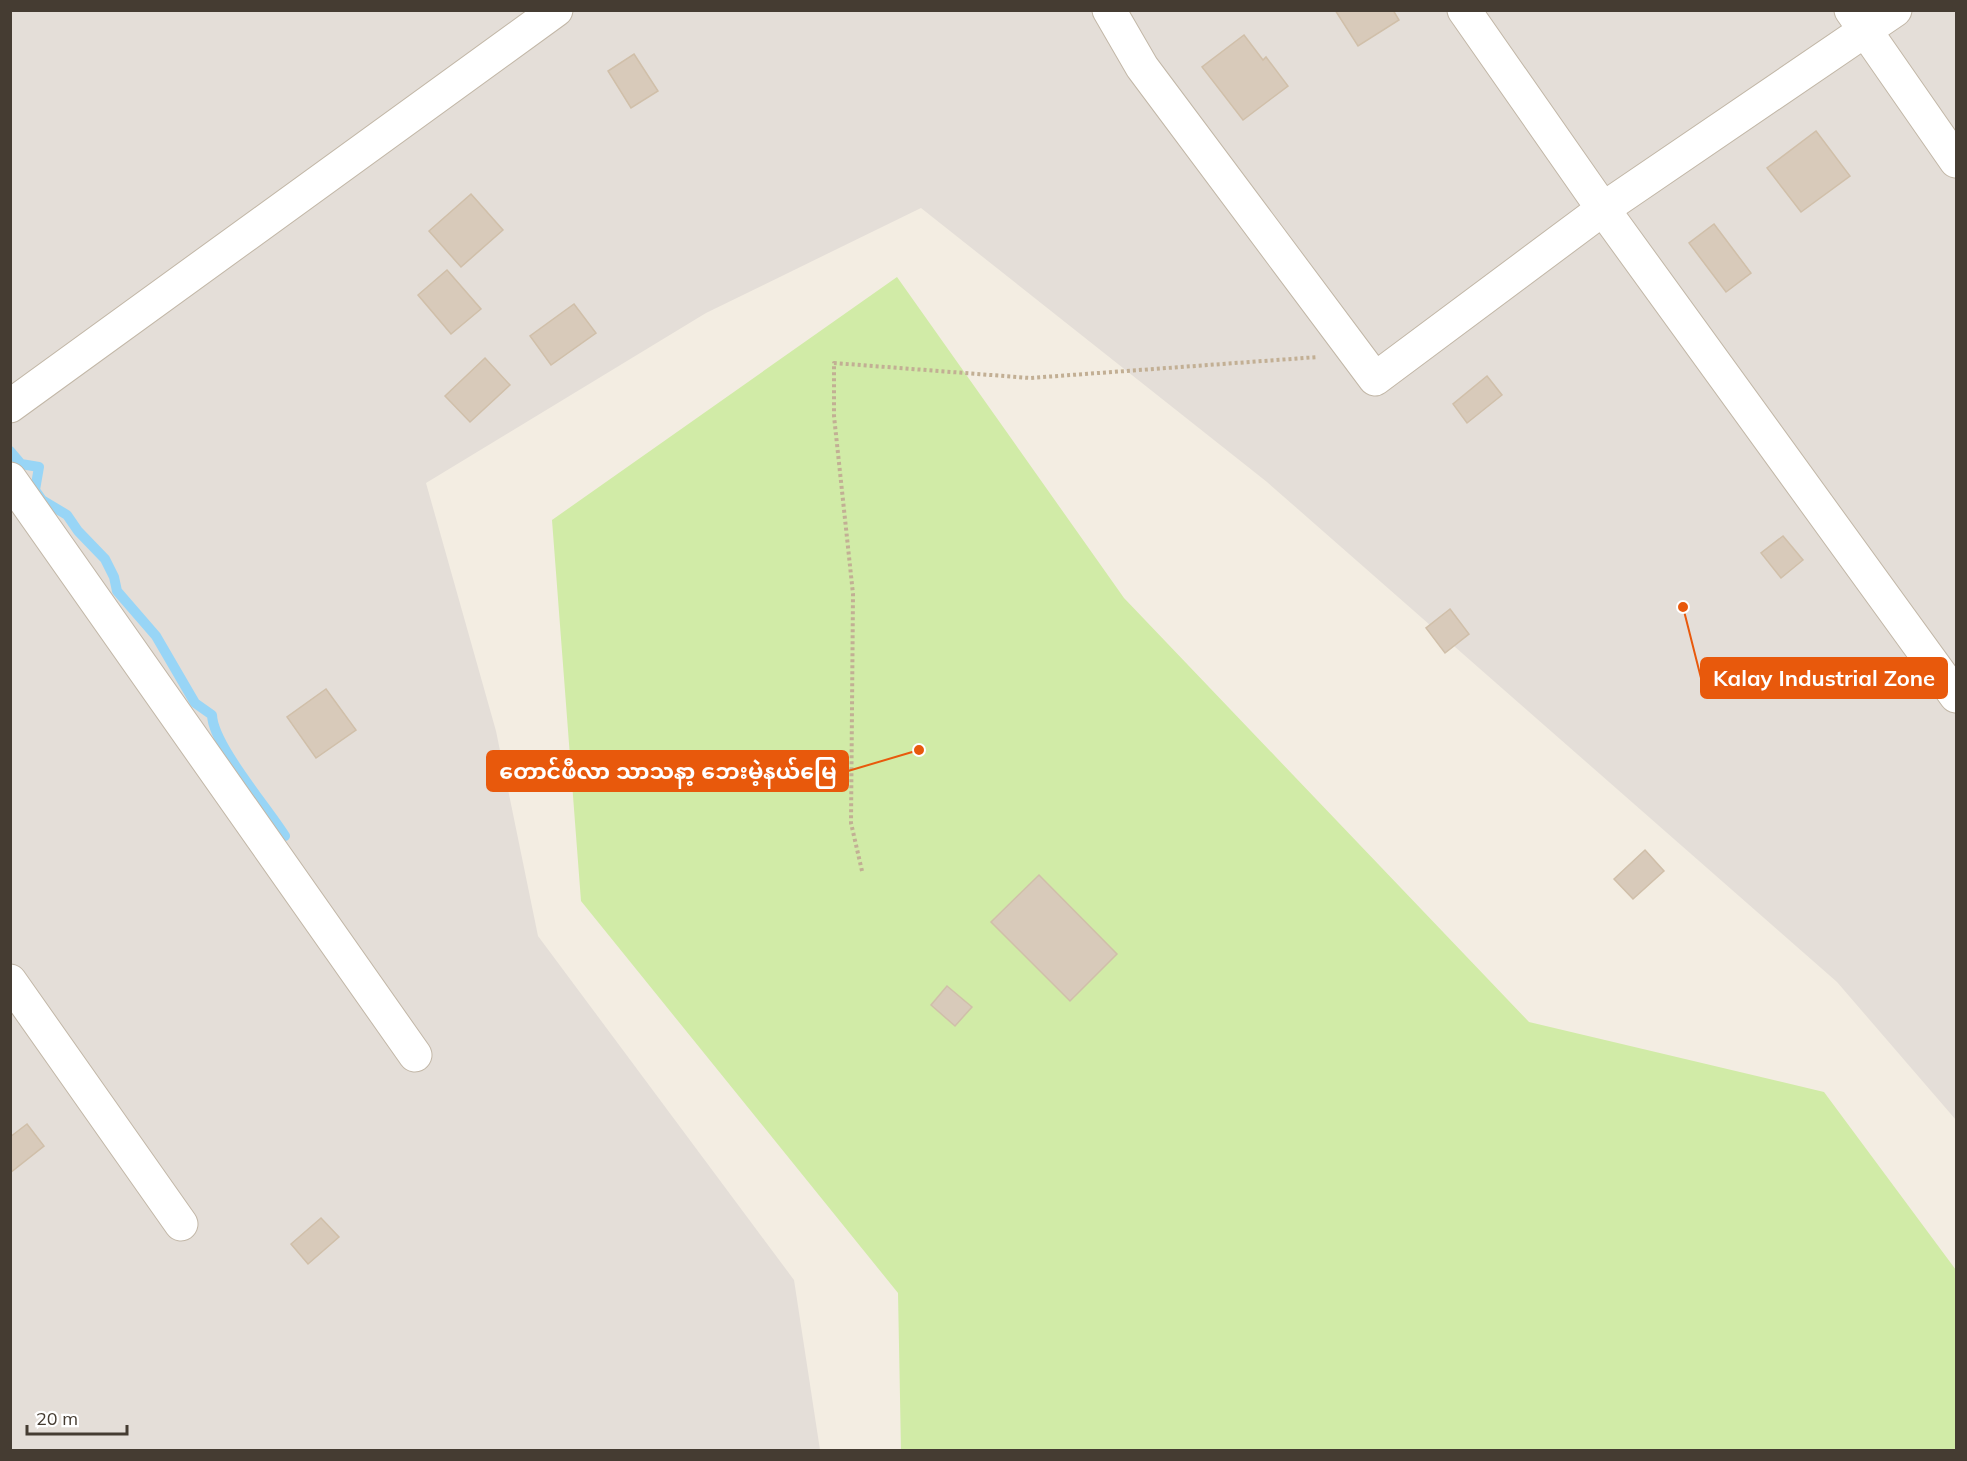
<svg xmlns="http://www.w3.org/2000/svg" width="1967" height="1461" font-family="Mulish,'Noto Sans Myanmar',sans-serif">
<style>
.industrial{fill:#e4ded8}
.green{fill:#d1eba7}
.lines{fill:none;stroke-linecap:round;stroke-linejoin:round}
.stream{stroke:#98d5f6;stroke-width:10}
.building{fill:#d8caba;stroke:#d0bfa9;stroke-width:1.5}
.minor-casing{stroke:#c2b7a7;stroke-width:35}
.path{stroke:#c2af94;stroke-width:4;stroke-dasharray:3 3;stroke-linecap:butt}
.minor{stroke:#fff;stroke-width:33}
.leader{fill:none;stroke:#e8590c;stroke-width:2}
.callout-dot{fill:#e8590c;stroke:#fff;stroke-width:2}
.callout{fill:#e8590c;stroke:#e8590c;stroke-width:2}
.callout-label{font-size:22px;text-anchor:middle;font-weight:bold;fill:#fff}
</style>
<rect width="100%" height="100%" fill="#f3ede2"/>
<path class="industrial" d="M10,11H1956V1120L1837,982L1267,482L921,208L706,313L426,483L496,731L538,936L794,1280L820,1450H11Z"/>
<path class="green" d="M897,277L1124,598L1529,1022L1824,1092L1956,1270V1450H901L898,1293L581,901L552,520Z"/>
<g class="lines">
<path class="stream" d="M10,451L21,464L39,467L35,490L42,500L67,515L78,531L105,559L114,577L117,591L156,636L195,703L212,715C213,745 267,807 285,836"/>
</g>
<g class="building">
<path d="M1335,10H1393L1399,20L1358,46Z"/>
<path d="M1244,35L1263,60L1266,57L1288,86L1243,120L1202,67Z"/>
<path d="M634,54L658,91L631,108L608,71Z"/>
<path d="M1816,131L1850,176L1801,212L1767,168Z"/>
<path d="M471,194L503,230L461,267L429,231Z"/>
<path d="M1714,224L1751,273L1726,292L1689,243Z"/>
<path d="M447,270L481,309L451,334L418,295Z"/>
<path d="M574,304L596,333L551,365L530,336Z"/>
<path d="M485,358L510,385L470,422L445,396Z"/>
<path d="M1487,376L1502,395L1467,423L1453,404Z"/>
<path d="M1783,536L1803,560L1781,578L1761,553Z"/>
<path d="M1450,609L1469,634L1445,653L1426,628Z"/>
<path d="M326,689L356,730L316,758L287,717Z"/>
<path d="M1645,850L1664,871L1633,899L1614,879Z"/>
<path d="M1039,875L1117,954L1070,1001L991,922Z"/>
<path d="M947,986L972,1007L955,1026L931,1005Z"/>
<path d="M27,1124L44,1146L10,1173V1137Z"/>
<path d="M321,1218L339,1237L308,1264L291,1244Z"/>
</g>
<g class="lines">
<defs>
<g id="minor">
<path d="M1109,10L1142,67L1375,379L1603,209L1895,10"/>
<path d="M1464,10L1603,209L1956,696"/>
<path d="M1851,10L1956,161"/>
<path d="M10,406L556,10"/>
<path d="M10,479L415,1055"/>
<path d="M10,981L181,1224"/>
</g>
</defs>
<use href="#minor" class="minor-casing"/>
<path class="path" d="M862,871L851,823L853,594L834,416V363L1030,378L1318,357"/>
<use href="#minor" class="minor"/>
</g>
<path class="leader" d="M1683 607L1701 678M919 750L848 771"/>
<g class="callout-dot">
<circle cx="1683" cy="607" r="6"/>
<circle cx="919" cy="750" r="6"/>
</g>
<g class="callout">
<rect x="1701" y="658" width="246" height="40" rx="6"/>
<rect x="487" y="751" width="361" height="40" rx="6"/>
</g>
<g class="callout-label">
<text x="1824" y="686">Kalay Industrial Zone</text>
<text x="668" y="779">တောင်ဖီလာ သာသနာ့ ဘေးမဲ့နယ်မြေ</text>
</g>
<rect width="1967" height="1461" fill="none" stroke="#453c32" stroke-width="24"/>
<path d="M27 1425v9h100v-9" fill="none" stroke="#453c32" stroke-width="3"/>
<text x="36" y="1425" font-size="18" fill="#453c32" stroke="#ffffff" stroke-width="4.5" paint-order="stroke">20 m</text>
</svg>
